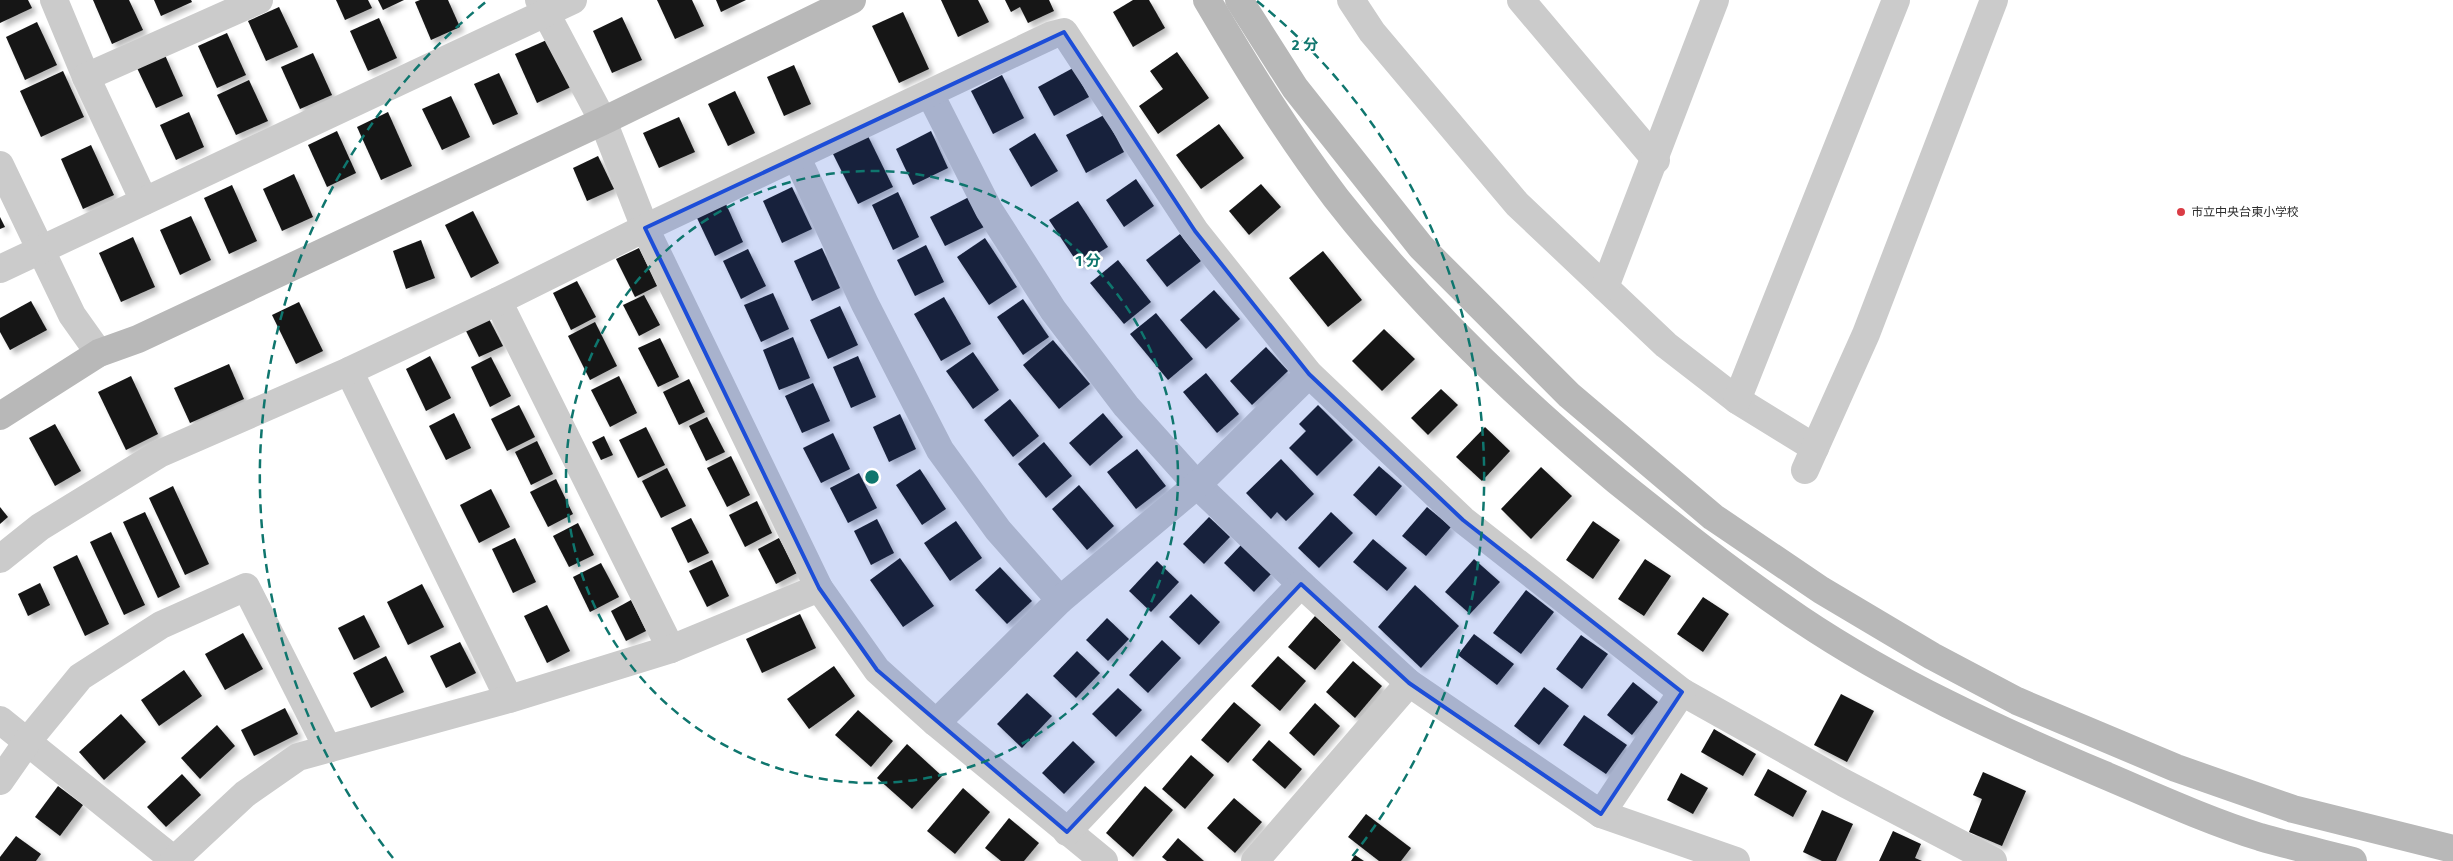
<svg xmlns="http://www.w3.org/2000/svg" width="2453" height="861" font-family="'Fira Sans','Noto Sans JP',sans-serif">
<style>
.building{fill:#151515;filter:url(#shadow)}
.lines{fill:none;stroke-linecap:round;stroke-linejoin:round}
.street{stroke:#cbcbcb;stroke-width:28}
.secondary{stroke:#b8b8b8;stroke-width:28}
.marked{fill:#1d4ed8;fill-opacity:0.2;stroke:#1d4ed8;stroke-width:4;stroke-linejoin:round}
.ring{fill:none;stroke:#0f766e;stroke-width:2.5;stroke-dasharray:9 6}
.poi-dot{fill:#da3c45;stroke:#fff;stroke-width:2}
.labels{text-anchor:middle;stroke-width:5;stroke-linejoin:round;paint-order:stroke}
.poi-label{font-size:12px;fill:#2e2e2e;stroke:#fff;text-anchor:start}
.centre{fill:#0f766e;stroke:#fff;stroke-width:2.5}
.ring-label{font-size:15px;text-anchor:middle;font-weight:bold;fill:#0f766e;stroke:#fff;stroke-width:5;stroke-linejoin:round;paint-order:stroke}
</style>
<defs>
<filter id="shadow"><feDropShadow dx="4.5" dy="4.5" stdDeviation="2.5" flood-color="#0004"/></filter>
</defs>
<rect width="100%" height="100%" fill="#fff"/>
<g class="building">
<path d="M0,0H28L32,8L0,23Z"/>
<path d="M93,0H129L143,30L112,44Z"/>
<path d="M154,0H191L192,2L161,16Z"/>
<path d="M336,0H368L372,8L345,20Z"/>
<path d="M378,0H404L383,10Z"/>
<path d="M420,0H448L460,27L431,40L415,2Z"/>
<path d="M657,0H692L704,26L675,39Z"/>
<path d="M716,0H746L721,12Z"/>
<path d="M941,0H978L989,22L958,37Z"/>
<path d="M1005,0H1049L1054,11L1028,23L1020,7L1011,12Z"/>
<path d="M1133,0H1149L1165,28L1133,47L1113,12Z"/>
<path d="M279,7L298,47L266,61L248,21Z"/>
<path d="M903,12L929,69L899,83L872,26Z"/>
<path d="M622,17L642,60L612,73L593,31Z"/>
<path d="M379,18L397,58L368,71L350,31Z"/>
<path d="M37,22L57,65L25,80L6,37Z"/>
<path d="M227,33L246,75L217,88L198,46Z"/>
<path d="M549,39L571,87L537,103L515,54Z"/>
<path d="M1177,52L1209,98L1158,134L1139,106L1163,89L1150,71Z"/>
<path d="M313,53L332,95L300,109L281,67Z"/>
<path d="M165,55L183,96L156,108L137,68Z"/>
<path d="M794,65L811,104L784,116L767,77Z"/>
<path d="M1073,68L1089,97L1054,116L1038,87Z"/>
<path d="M63,71L84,117L41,137L20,91Z"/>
<path d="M499,73L518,114L493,125L474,84Z"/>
<path d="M1002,75L1024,118L993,134L971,91Z"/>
<path d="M249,80L268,121L236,135L217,95Z"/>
<path d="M735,91L755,133L728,146L708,104Z"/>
<path d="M451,96L470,137L442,150L422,109Z"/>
<path d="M189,112L204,147L176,160L160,125Z"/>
<path d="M388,112L412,166L381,180L357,127Z"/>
<path d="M1104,115L1124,152L1086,173L1066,135Z"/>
<path d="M679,117L695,152L659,168L643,133Z"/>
<path d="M1219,124L1244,158L1201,189L1176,155Z"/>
<path d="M337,131L356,173L327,187L308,145Z"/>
<path d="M931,131L948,168L913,185L896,149Z"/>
<path d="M1035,133L1058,171L1031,187L1009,149Z"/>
<path d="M867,134L893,187L858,204L832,152Z"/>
<path d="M91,145L114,195L83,209L61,159Z"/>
<path d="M598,156L614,189L587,201L573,168Z"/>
<path d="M294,174L313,217L282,231L263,189Z"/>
<path d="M1136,179L1154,206L1124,227L1106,200Z"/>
<path d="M1261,184L1281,207L1249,235L1229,211Z"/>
<path d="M232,185L257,241L229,254L204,198Z"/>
<path d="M792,187L812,229L782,243L763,201Z"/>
<path d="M898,192L919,237L893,250L872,205Z"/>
<path d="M969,197L984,227L945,246L930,217Z"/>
<path d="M1078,201L1108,247L1079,265L1049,220Z"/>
<path d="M726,204L743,242L715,256L697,218Z"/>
<path d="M473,211L499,263L471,278L445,225Z"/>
<path d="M191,216L211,260L180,275L160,230Z"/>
<path d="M0,217L5,227L0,229Z"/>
<path d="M1180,234L1201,261L1167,287L1146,260Z"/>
<path d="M133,237L155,287L121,302L99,253Z"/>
<path d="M985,238L1017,287L989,305L957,257Z"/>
<path d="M421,240L435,278L406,289L393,251Z"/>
<path d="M926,245L944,282L915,296L897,260Z"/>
<path d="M639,248L657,286L635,297L616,259Z"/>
<path d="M822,248L840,288L812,301L794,261Z"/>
<path d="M748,249L766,286L741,299L723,261Z"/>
<path d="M1323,251L1362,300L1328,327L1289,278Z"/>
<path d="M1118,260L1151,302L1124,324L1090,283Z"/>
<path d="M577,281L596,317L571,330L553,293Z"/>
<path d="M1214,290L1240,319L1206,349L1180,320Z"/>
<path d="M773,293L789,329L761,342L744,305Z"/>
<path d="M644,295L660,325L639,336L623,305Z"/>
<path d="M944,297L971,344L941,361L914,314Z"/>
<path d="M1023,299L1049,337L1023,355L997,317Z"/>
<path d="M31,301L47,330L10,350L0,332V318Z"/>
<path d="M299,302L323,351L296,364L272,315Z"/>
<path d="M840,306L858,345L828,359L810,320Z"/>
<path d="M1156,313L1193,359L1168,380L1130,334Z"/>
<path d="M488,317L503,346L479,357L465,329Z"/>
<path d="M595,322L617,366L590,380L568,336Z"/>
<path d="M1384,329L1415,359L1382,391L1352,361Z"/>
<path d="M793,337L810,378L779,390L763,350Z"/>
<path d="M660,338L679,377L658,387L638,348Z"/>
<path d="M1053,340L1090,384L1059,409L1023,365Z"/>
<path d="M1266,347L1288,371L1252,405L1230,381Z"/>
<path d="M973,352L999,390L973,409L946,371Z"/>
<path d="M430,356L451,398L426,411L406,369Z"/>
<path d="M858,356L876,397L851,408L833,367Z"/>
<path d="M491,357L511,396L490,407L471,367Z"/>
<path d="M229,364L244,399L190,423L174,388Z"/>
<path d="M1206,373L1239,414L1217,433L1183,392Z"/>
<path d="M131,376L158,434L126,450L98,392Z"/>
<path d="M619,376L637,413L610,427L591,390Z"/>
<path d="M689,379L705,412L679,425L663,392Z"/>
<path d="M813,383L830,421L802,433L785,396Z"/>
<path d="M1441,389L1458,405L1428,435L1411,418Z"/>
<path d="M1010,399L1039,436L1013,457L984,420Z"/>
<path d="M519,405L535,437L507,451L491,419Z"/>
<path d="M1318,405L1353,440L1317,476L1289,448L1306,431L1299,424Z"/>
<path d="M454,413L471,448L446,460L429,426Z"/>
<path d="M1103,413L1123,437L1090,466L1069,443Z"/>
<path d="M900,414L916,449L889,462L873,427Z"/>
<path d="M707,417L725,452L706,461L689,426Z"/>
<path d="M55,424L81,471L55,486L29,438Z"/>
<path d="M646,427L665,465L638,478L619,440Z"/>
<path d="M1485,427L1510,451L1482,481L1456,457Z"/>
<path d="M833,433L850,469L821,483L803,448Z"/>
<path d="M604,436L613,455L601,460L592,442Z"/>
<path d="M537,441L553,474L531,485L515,452Z"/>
<path d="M1044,442L1072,476L1046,498L1018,464Z"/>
<path d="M1137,449L1166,486L1136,509L1107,472Z"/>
<path d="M731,456L750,495L727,507L707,468Z"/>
<path d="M1281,459L1314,494L1286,521L1277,512L1271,519L1246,493Z"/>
<path d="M1379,466L1402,486L1376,516L1353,495Z"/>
<path d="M1541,467L1572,496L1531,539L1501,509Z"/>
<path d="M667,468L686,506L661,518L642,481Z"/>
<path d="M920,469L946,509L922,525L896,485Z"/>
<path d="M859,473L877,508L848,523L830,488Z"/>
<path d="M556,479L573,514L548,527L530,492Z"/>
<path d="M1079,485L1114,526L1087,550L1052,509Z"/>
<path d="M173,486L209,564L185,575L149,498Z"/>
<path d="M491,489L510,527L479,543L460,505Z"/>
<path d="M757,501L772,533L745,547L729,515Z"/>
<path d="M0,507L8,517L0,524Z"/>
<path d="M1427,507L1451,527L1426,556L1402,536Z"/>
<path d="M145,512L180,587L158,598L123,522Z"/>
<path d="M1331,512L1353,533L1319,568L1298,548Z"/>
<path d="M1209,517L1230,537L1204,564L1183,544Z"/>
<path d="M691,518L709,553L688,563L671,528Z"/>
<path d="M877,519L894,553L871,565L854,531Z"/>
<path d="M956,521L982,558L950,581L924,543Z"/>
<path d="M1593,521L1620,540L1593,579L1566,560Z"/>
<path d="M578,523L594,555L569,567L553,536Z"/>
<path d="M111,532L145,605L124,615L90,542Z"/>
<path d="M515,538L536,582L513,593L492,549Z"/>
<path d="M779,538L797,573L776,584L758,549Z"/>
<path d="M1373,539L1407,568L1387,591L1353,562Z"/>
<path d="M1241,545L1271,574L1254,592L1224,563Z"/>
<path d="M77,555L109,624L85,636L53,567Z"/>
<path d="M900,558L934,606L903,627L870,580Z"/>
<path d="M1474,559L1500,582L1470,614L1445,592Z"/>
<path d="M1645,559L1671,576L1644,616L1618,599Z"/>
<path d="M712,560L729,596L707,607L689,571Z"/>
<path d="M1157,561L1179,582L1151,612L1129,591Z"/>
<path d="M601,563L619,597L590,612L573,577Z"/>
<path d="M1000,567L1032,601L1007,624L975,590Z"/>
<path d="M40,583L50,605L28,616L18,594Z"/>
<path d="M422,584L444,627L408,645L387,602Z"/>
<path d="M1415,585L1459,626L1421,668L1378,627Z"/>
<path d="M1526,590L1554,612L1521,654L1493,633Z"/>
<path d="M1191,594L1220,622L1199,645L1169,617Z"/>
<path d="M1703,597L1729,614L1703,652L1677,634Z"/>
<path d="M631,600L646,631L626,641L611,611Z"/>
<path d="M547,605L570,651L547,663L524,616Z"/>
<path d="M800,614L816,648L762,673L746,639Z"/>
<path d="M364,615L380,647L354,660L338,628Z"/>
<path d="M1315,616L1341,640L1315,670L1288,647Z"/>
<path d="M1107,618L1129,639L1108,661L1086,640Z"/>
<path d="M243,633L263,669L225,690L205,654Z"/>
<path d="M1474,634L1514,664L1497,685L1458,655Z"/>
<path d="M1581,635L1608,654L1582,689L1556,669Z"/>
<path d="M1162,640L1181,658L1148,693L1129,675Z"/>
<path d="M460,642L476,673L446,688L430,656Z"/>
<path d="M1077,651L1100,673L1076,698L1053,676Z"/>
<path d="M386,656L404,692L371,708L353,673Z"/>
<path d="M1278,656L1306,681L1280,711L1251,686Z"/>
<path d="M1353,661L1382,686L1355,718L1326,692Z"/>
<path d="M834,666L855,696L809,729L787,699Z"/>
<path d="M184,670L202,696L159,726L141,700Z"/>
<path d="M1633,682L1658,702L1632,735L1607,715Z"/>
<path d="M1544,687L1569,706L1539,745L1514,726Z"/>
<path d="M1118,688L1142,710L1116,737L1092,714Z"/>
<path d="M1027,693L1052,716L1022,748L997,724Z"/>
<path d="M1841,694L1874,711L1847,762L1814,745Z"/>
<path d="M1234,702L1261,725L1228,763L1201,740Z"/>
<path d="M1315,703L1340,726L1314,756L1289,733Z"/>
<path d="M285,708L298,734L254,756L241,730Z"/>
<path d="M858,710L893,741L871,767L835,735Z"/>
<path d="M121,714L146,742L104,780L79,752Z"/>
<path d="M1584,715L1627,745L1606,774L1563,745Z"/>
<path d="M217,725L235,746L200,779L181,758Z"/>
<path d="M1714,729L1756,754L1743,776L1701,752Z"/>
<path d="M1269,740L1302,769L1285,789L1252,760Z"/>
<path d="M1073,741L1095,762L1064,794L1042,773Z"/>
<path d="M907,744L942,776L912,809L877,778Z"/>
<path d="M1191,755L1214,775L1185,809L1162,789Z"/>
<path d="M1768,769L1807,791L1793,817L1754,795Z"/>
<path d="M1983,772L2026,791L2002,846L1969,832L1982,799L1973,795Z"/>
<path d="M1681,773L1708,788L1693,814L1667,800Z"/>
<path d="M182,774L201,795L166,827L147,807Z"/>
<path d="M58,786L83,805L60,836L35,817Z"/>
<path d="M1145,786L1173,810L1133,857L1106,833Z"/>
<path d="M963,788L990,812L955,854L927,831Z"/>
<path d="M1234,798L1262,822L1235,853L1207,828Z"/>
<path d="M1822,810L1853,824L1836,861H1822L1803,852Z"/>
<path d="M1366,814L1411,848L1401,861H1379L1348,837Z"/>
<path d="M1009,818L1039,843L1024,861H1001L985,848Z"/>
<path d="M1893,831L1921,844L1915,858L1922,861H1879Z"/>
<path d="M16,836L41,854L36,861H0V857Z"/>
<path d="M1178,838L1204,861H1167L1162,857Z"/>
<path d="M1355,855L1364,861H1351Z"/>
</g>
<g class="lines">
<g class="street">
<path d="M54,0L86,77L144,201"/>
<path d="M539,0L603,121L645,228L819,588L877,670L936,723L1104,861"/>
<path d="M1351,0L1372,32L1517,204L1666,345L1737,400L1815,448"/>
<path d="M1521,0L1656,160"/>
<path d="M86,77L259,0"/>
<path d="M930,94L989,210L1053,310L1126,406L1197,485L1301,584L1409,683L1601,814L1736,861"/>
<path d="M797,158L865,304L940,450L998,530L1060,600"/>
<path d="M0,165L72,315L99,353"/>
<path d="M0,269L573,0"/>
<path d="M1605,287L1715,0"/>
<path d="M498,301L671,649"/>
<path d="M349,371L509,699"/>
<path d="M1737,400L1896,0"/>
<path d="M1805,470L1866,334L1994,0"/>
<path d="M0,559L40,527L159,454L349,371L498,301L645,228L1052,35L1064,32L1195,231L1309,374L1463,520L1682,692L1844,783L1993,861"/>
<path d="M0,720L174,860"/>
<path d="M936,723L1060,600L1197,485L1309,374"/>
<path d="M0,781L30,738L80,677L161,625L246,587L328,749"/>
<path d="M1601,814L1682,692"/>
<path d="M1067,832L1301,584"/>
<path d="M173,861L245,794L298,757L509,699L671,649L819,588"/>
<path d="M1255,861L1409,683"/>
</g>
<g class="secondary">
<path d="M1207,0C1247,68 1288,135 1336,198C1418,303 1515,396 1617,481C1677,529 1736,576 1800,619C1894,682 1998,730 2102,774C2154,796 2206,820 2260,837C2291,846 2322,853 2353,861"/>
<path d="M1239,0L1295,88L1421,247L1569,395L1713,517L1821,590L1932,656L2017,701L2176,768L2293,809L2453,849"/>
<path d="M0,416L99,353L138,339L603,121L852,0"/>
</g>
</g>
<path class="marked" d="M1064,32L1195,231L1309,374L1463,520L1682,692L1601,814L1409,683L1301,584L1067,832L877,670L819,588L645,228Z"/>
<g class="ring">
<circle cx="872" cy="477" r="306"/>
<path d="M393 858A612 612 0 0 1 487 1M1257 1A612 612 0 0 1 1351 858"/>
</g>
<circle class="poi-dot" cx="2181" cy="212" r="5"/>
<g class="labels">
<g class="poi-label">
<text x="2191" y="216">市立中央台東小学校</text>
</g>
</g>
<circle cx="872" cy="477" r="8" class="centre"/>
<g class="ring-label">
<text x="1305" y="50">2 分</text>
<text x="1088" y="266">1 分</text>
</g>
</svg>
